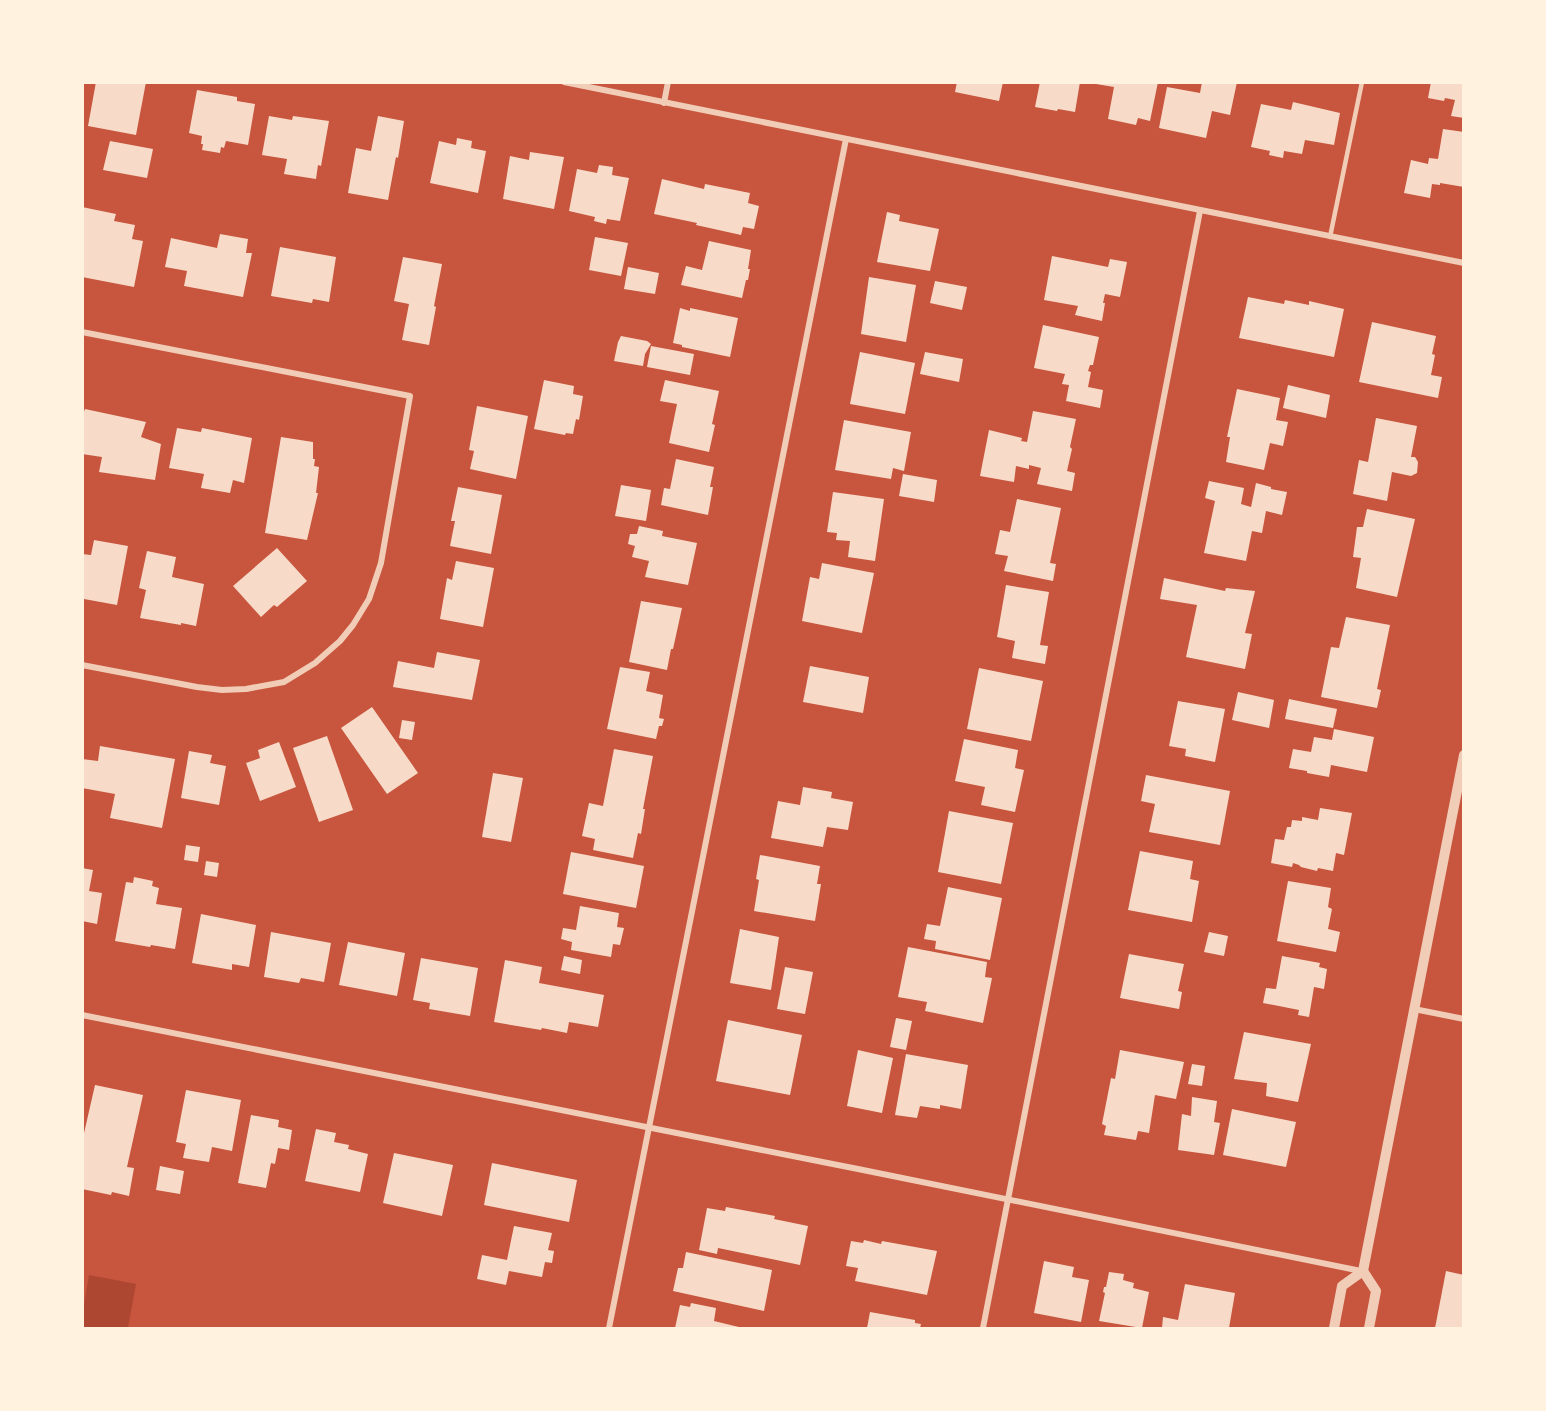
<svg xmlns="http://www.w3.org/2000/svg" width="1546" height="1411" font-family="Arial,sans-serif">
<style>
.green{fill:#ae4732}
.building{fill:#f7dbc8}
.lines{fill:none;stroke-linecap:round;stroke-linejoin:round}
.service{stroke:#f1ccb7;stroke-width:4.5}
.minor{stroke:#f1ccb7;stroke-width:6}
.tertiary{stroke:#f1ccb7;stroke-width:10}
</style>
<rect width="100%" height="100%" fill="#c8553d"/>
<path class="green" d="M89,1275L136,1284L128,1328H83V1311Z"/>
<g class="building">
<path d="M96,82H146L136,135L88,126Z"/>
<path d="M957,82H1003L999,101L955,92Z"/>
<path d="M1040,82H1080L1075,112L1058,109L1057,111L1035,107Z"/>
<path d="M1096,82H1158L1150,121L1138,118L1136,125L1108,119L1114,87L1096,84Z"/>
<path d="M1202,82H1237L1230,115L1212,111L1206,138L1159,128L1167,87L1200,93Z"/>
<path d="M1431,82H1464V118L1451,116L1455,100L1445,98L1444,101L1428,98Z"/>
<path d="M197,90L237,97V101L255,104L248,145L226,141L224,148L221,147L220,153L202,150L203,144H201L202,136L189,133Z"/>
<path d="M1293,102L1340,113L1334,145L1305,140L1302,154L1284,151L1283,158L1269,155L1270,151L1251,147L1261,104L1291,110Z"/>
<path d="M269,116L292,120L293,116L329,121L321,166L318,165L316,179L284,174L287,159L262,155Z"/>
<path d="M378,116L404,121L398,158L396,157L388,200L348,193L356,148L371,151Z"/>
<path d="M1443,129L1464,132V187L1440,183V185L1432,184L1430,198L1404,193L1411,160L1428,164L1429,158L1438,159Z"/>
<path d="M457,138L472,141L471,148L486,151L478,193L430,183L439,141L456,145Z"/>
<path d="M110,141L153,149L147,178L103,170Z"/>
<path d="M530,152L564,157L554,209L503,199L510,156L529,160Z"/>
<path d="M599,165L613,167L612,175L629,178L620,221L607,219L606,224L594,221L595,217L569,211L577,169L597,173Z"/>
<path d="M662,179L704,189L705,184L750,193L748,203L759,206L754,229L743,227L741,235L696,225L697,223L654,214Z"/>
<path d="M82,207L116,214L114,221L135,225L132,239L143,241L134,287L82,277Z"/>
<path d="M887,212L900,215L899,221L939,229L930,271L877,262Z"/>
<path d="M220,234L248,239L246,253H252L243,297L184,286L187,271L165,267L171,238L217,248Z"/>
<path d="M595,237L628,243L621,276L589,270Z"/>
<path d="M709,241L751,250L748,269H750L748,280H746L742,298L681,285L686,266L702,270Z"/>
<path d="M280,247L336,257L329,302L313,299L312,303L271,296Z"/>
<path d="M1052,256L1108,267L1110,259L1127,262L1120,297L1105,294L1103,303H1105L1102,321L1075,315L1078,306L1044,300Z"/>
<path d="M403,257L442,264L434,306L436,307L429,345L402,340L409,304L394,301Z"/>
<path d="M628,267L659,273L655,294L624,289Z"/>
<path d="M869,277L916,285L906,342L861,334Z"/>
<path d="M935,281L967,287L962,310L930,303Z"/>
<path d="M1248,297L1284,304L1285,300L1309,305V301L1344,309L1334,357L1239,338Z"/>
<path d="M680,308L690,311V308L738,318L730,357L682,347V345L673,343Z"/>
<path d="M1372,322L1436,336L1432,354L1435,355L1431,375L1442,377L1438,398L1359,382Z"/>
<path d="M1043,325L1099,337L1093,365H1090L1088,371L1091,372L1088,387L1103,390L1100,408L1066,401L1069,385L1062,384L1065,374L1034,368Z"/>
<path d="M621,336L647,341L651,344L645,354L643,366L614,361L618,342Z"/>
<path d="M651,346L694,354L690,375L647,367Z"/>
<path d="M860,352L915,363L905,414L850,404Z"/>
<path d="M925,352L963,359L959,382L920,374Z"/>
<path d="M544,380L574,386L573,394L583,396L579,420L576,419L573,434L566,433L565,435L534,429Z"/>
<path d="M665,380L719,391L712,424L715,425L709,452L669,443L677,404L660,401Z"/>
<path d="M1288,385L1330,395L1326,418L1283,408Z"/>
<path d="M1237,389L1280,398L1276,420L1288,422L1283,446L1270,443L1264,470L1226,462L1230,437H1227Z"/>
<path d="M477,406L528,416L516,479L470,469L474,451L469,450Z"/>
<path d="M85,409L146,422L141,437L161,444L155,480L99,472L102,457L82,454V417Z"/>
<path d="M1033,411L1076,419L1070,447L1072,449L1067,471L1075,473L1072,491L1037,484L1041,468L1029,465V469L1016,466L1014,482L980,476L989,430L1022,438L1021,441L1027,442Z"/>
<path d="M1376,418L1417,426L1411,457H1415L1418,462L1417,473L1411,476L1392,472L1387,501L1353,494L1359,460L1368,462Z"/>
<path d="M844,420L911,432L904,471L893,468L891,479L835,470Z"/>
<path d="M177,428L201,432L202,428L252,438L244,483L233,480L230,493L201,488L204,474L169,468Z"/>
<path d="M281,437L313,442V459H315L314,466L319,467L316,493H318L307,540L265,533Z"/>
<path d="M676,459L714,467L710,487H713L708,515L661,505L664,488L670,489Z"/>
<path d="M903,474L937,480L934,502L899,496Z"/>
<path d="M1209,481L1244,488L1241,504L1251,507L1256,483L1271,487V489L1287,492L1282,515L1266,511L1262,533L1252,531L1246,561L1204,553L1215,501L1205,498Z"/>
<path d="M621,485L651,490L646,521L615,516Z"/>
<path d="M458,487L502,495L491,554L450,546L455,521H451Z"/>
<path d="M833,492L884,499L875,561L848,557L850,541L836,540L837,533L827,532Z"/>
<path d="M1017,499L1061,508L1050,563L1056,564L1053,581L1004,571L1008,556L995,554L1000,530L1010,532Z"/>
<path d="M1367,509L1415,519L1397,597L1356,588L1361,558L1353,557L1357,527H1363Z"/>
<path d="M639,526L663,531L662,536L697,543L688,585L645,577L649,561L632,557L635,546L628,544L630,534H637Z"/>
<path d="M94,540L128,546L117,605L84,599V596H82V554L91,555Z"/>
<path d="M277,548L307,581L277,607L274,605L261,617L233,586Z"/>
<path d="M147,551L176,557L172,577L204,584L196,626L181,623V625L140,618L146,590L139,588Z"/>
<path d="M456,561L494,568L483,627L440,619L447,578L452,580Z"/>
<path d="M822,563L874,573L862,633L802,621L810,577L819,579Z"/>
<path d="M1164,578L1225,591L1226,588L1255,591L1245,633L1252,634L1245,669L1186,657L1197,605L1160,599Z"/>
<path d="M1006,585L1049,592L1040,645L1048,646L1045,664L1012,658L1015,641L997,637Z"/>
<path d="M641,601L682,608L673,649H671L667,670L629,662Z"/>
<path d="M1346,617L1390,625L1377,689L1381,690L1377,708L1321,697L1331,647L1339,648Z"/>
<path d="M437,652L480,660L472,700L393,687L398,661L434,668Z"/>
<path d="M810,666L869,677L863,713L803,702Z"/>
<path d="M620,667L650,672L646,691L663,695L659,718L664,719L662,726H659L656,739L607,729Z"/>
<path d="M979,668L1043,681L1031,741L967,729Z"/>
<path d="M1238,692L1274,700L1269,728L1232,720Z"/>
<path d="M1289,699L1337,709L1333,728L1285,719Z"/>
<path d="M1178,701L1225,709L1215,762L1185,756L1186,749L1169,746Z"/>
<path d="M372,707L418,773L387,794L341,728Z"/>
<path d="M402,720L415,722L412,740L399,738Z"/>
<path d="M1334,729L1374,737L1367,772L1331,765L1329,777L1307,773V771L1289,768L1293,749L1311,752L1314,737L1332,740Z"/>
<path d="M327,736L353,810L319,822L293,748Z"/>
<path d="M964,739L1018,750L1015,768L1024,770L1015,812L981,805L985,787L955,781Z"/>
<path d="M279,742L296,787L260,801L246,763L260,758L258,750Z"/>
<path d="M100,746L175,759L162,828L110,818L115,794L82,788V759L98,761Z"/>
<path d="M614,749L653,756L643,809H645L641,834L638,833L633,858L593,850L595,839L582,836L589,803L603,806Z"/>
<path d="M189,751L212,755L210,763L226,766L219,805L181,798Z"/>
<path d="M493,773L523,778L511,842L482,837Z"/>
<path d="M1146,775L1230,791L1220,845L1149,832L1155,804L1141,801Z"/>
<path d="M803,787L832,792L831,798L853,802L848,830L827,827L823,847L771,838L778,801L800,805Z"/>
<path d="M1320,808L1352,813L1344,855L1336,853L1333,871L1318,868L1317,871L1301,867L1299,865L1293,863L1292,867L1271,863L1275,839L1284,840L1287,827H1291L1292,820L1302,821V817L1318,820Z"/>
<path d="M949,811L1013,823L1001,884L938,872Z"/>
<path d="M186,845L200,847L198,862L184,860Z"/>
<path d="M1140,851L1193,861L1190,879L1199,881L1192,922L1128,910Z"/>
<path d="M571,852L644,866L636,908L563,894Z"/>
<path d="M760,855L820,866L817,884H821L815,921L754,911L759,880L756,879Z"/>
<path d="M206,861L219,863L217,877L204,875Z"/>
<path d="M82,868L93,870L89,891L102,893L97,924L82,921Z"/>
<path d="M134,877L153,881L152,886L159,888L156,904L182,908L175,949L151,945L150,947L115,941L126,882L133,883Z"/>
<path d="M1288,881L1331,888L1328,907L1332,909L1328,929L1340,932L1336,952L1277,941Z"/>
<path d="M948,887L1002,898L990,960L935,949L936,941L924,939L927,924L940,926Z"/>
<path d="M580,906L619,913L617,927L624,928L620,945L613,944L611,957L571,950L572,942L561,939L563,928L576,930Z"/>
<path d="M201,914L256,925L249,967L232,964V970L192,963Z"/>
<path d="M740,929L779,937L771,990L730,983Z"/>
<path d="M271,932L331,943L324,982L301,978L299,983L264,977Z"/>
<path d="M1209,932L1228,936L1224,956L1204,952Z"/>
<path d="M348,942L405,953L397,996L339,985Z"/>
<path d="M908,947L987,962L985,977L992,978L983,1023L925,1011L927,1002L898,997Z"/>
<path d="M1129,954L1184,964L1178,991L1182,992L1179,1009L1120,998Z"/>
<path d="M564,956L582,960L580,974L561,970Z"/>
<path d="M1282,956L1320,963L1319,967L1327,969L1324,989L1314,987L1309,1017L1298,1015L1299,1010L1263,1003L1266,988L1276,989Z"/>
<path d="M421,958L478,968L470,1016L429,1009L430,1003L413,1000Z"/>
<path d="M505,960L542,967L539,983L604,995L598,1027L569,1022L567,1033L542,1028L541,1030L494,1022Z"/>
<path d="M785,967L813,972L805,1014L777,1009Z"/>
<path d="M896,1018L912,1021L906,1050L890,1047Z"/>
<path d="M728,1020L802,1035L790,1095L716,1081Z"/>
<path d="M1244,1032L1311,1044L1298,1102L1266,1096L1267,1083L1234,1079Z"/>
<path d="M858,1050L893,1058L882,1113L847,1106Z"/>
<path d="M1120,1050L1184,1062L1176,1099L1155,1095L1149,1133L1138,1131L1136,1140L1104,1135L1106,1126L1102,1124L1111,1078L1115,1079Z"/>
<path d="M906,1054L968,1065L961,1109L940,1105V1109L920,1106L917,1118L895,1115Z"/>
<path d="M1192,1064L1205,1066L1202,1086L1188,1084Z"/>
<path d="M95,1085L143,1095L127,1167L134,1168L129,1196L112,1192L111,1195L82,1189V1142Z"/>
<path d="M186,1090L241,1100L232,1151L212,1147L209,1162L183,1158L186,1144L176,1142Z"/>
<path d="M1192,1097L1217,1101L1214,1122L1220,1123L1214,1155L1178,1150L1182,1114L1191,1116Z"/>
<path d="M1232,1109L1296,1122L1286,1167L1223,1155Z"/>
<path d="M251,1115L279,1120L278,1127L292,1130L289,1150L278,1148L275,1164L271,1163L266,1188L238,1183Z"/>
<path d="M316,1129L336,1133L334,1142L349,1145L348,1149L368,1154L360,1192L305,1181Z"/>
<path d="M394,1153L453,1165L442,1216L383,1203Z"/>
<path d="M492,1163L577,1180L569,1222L484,1205Z"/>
<path d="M160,1166L184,1171L180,1194L156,1190Z"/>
<path d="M726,1207L775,1216L774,1219L808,1226L800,1265L718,1248L717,1254L699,1250L707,1208L725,1211Z"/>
<path d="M514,1226L552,1233L548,1250L554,1251L552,1263L545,1262L542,1277L509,1271L506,1285L477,1279L482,1255L507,1260Z"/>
<path d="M864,1240L881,1244L882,1241L937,1251L927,1295L855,1281L858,1268L846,1266L851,1241L863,1243Z"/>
<path d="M686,1252L772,1270L764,1311L673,1291L678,1268H683Z"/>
<path d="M1044,1261L1074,1267L1072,1277L1089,1280L1081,1322L1034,1313Z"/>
<path d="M1446,1271L1464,1275V1328H1435Z"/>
<path d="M1109,1272L1124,1274L1123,1280L1134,1283L1133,1288L1149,1292L1142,1328L1099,1321L1105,1293L1103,1292L1104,1287H1106Z"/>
<path d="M1185,1284L1235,1293L1229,1328H1162L1163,1317L1178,1320Z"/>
<path d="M691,1303L716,1308L714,1321L743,1328H675L680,1305L690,1307Z"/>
<path d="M870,1312L915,1320V1323L921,1324L920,1328H867Z"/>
</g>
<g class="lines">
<path class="service" d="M1330,237L1362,82"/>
<g class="minor">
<path d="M564,82L1464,263"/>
<path d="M664,103L668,82"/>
<path d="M82,332L410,396L381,563L369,599L353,625L340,641L315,663L284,682L246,689L222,690L197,687L82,665"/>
<path d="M1414,1009L1464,1019"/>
<path d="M82,1015L858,1169L1361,1271"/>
<path d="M609,1328L846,139"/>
<path d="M983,1328L1200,211"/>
</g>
<g class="tertiary">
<path d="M1363,1271L1376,1291L1369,1328"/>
<path d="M1334,1328L1342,1286L1363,1271L1464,755"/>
</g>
</g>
<rect width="1546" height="1411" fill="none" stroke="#fff3e0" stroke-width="168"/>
</svg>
